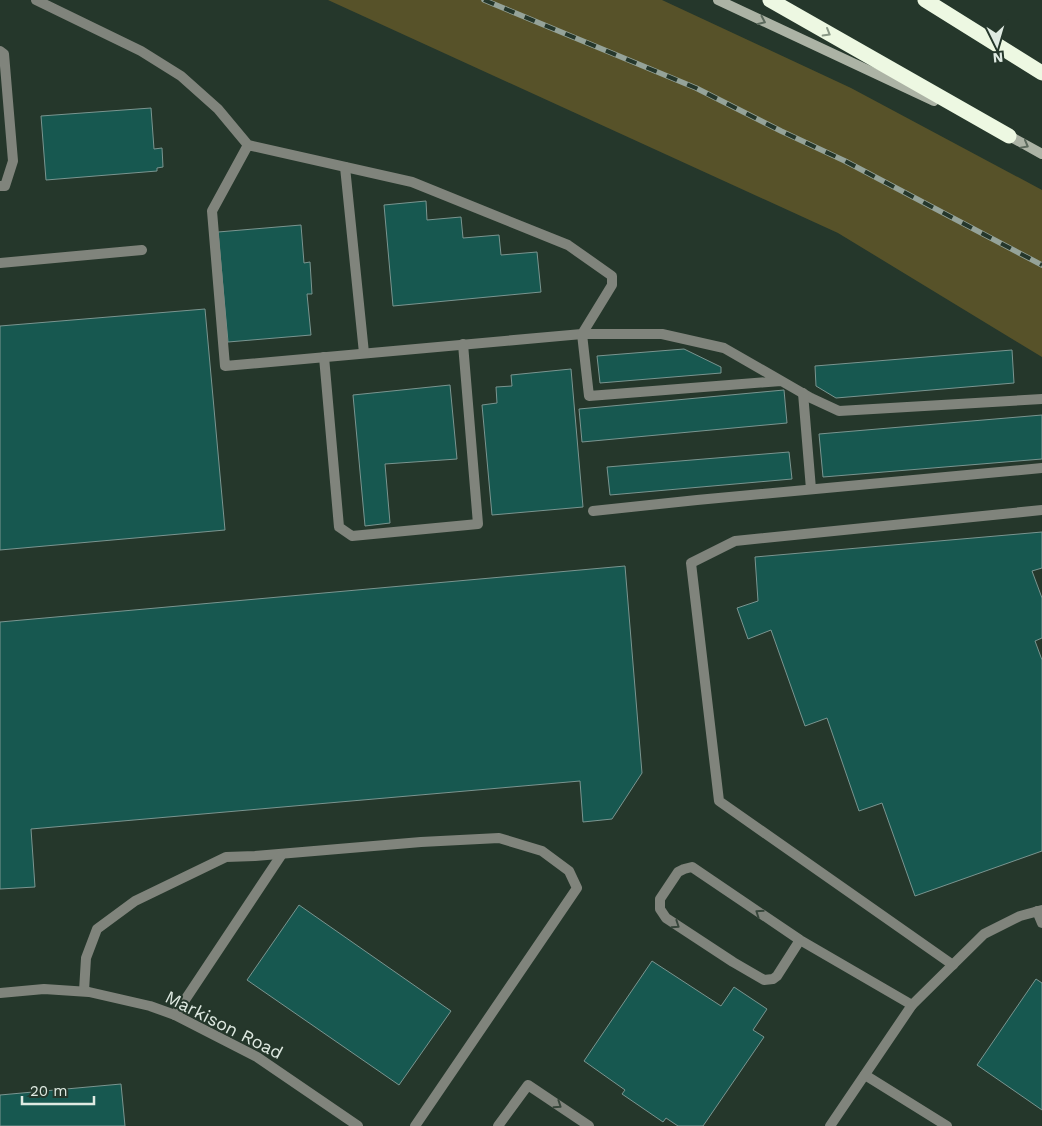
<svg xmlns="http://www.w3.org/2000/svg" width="1042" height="1126" font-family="'Work Sans',sans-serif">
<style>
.green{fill:#575229}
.building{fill:#175850;stroke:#7a9590}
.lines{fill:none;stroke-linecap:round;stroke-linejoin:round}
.lane{stroke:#80847c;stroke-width:10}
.street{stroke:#80847c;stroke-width:10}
.secondary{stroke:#acb3a5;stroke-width:10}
.highway{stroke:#edf8e2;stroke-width:15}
.rail-casing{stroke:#95a399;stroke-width:5.5}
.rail{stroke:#25372b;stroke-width:4;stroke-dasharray:11;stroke-linecap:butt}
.oneway{stroke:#5b695c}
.oneway2{stroke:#899886}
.oneway3{stroke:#37463b}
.labels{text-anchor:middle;stroke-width:4;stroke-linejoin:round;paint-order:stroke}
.street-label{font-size:18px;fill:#dfeae2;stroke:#25372b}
</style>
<rect width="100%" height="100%" fill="#25372b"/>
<path class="green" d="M328,0H662L851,88L1042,190V357L838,233Z"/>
<g class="building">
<path d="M151,108L154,149L162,148L163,167L157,168V171L46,180L41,116Z"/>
<path d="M426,201L427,220L461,217L463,238L499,235L501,255L537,252L541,292L393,306L384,205Z"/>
<path d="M301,225L304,263L310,262L312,294H307L311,335L228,342L218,232Z"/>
<path d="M205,309L225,530L0,550V326Z"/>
<path d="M684,349L721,367V373L600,383L597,356Z"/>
<path d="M1012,350L1014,383L836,398L816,386L815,366Z"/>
<path d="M571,369L583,507L492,515L482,405L497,403L496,387L512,386L511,375Z"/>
<path d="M450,385L457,459L385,464L390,523L365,526L353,395Z"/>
<path d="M784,390L787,423L582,442L579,409Z"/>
<path d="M1042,415V459L823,477L819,434Z"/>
<path d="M789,452L792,479L610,495L607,467Z"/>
<path d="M1042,532V568L1032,571L1042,598V638L1035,641L1042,660V851L915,896L882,803L859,811L827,718L805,726L771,630L748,639L737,608L758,601L755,557Z"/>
<path d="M625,566L642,773L612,819L583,822L580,781L31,829L35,887L0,889V622Z"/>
<path d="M299,905L451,1011L399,1085L247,980Z"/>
<path d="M652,961L721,1006L734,987L767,1009L753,1030L764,1037L703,1126H678L666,1118L663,1122L622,1094L625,1090L584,1061Z"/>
<path d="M1036,979L1042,983V1110L977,1065Z"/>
<path d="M121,1084L125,1126H0V1095Z"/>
</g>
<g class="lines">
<g class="lane">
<path d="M36,0L141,51L181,76L218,109L248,145L412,182L568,245L612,276V285L582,334L225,366L212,211L248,145"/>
<path d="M0,51L4,54L13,161L5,186H0"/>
<path d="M345,167L364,353"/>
<path d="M0,263L142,250"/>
<path d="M324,357L339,527L352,536L478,524L463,344"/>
<path d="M781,381L589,396L582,334H662L724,348L811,398L839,411L1042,399"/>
<path d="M803,393L811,489"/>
<path d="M593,511L697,500L1042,468"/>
<path d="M1037,911L1042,923"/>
<path d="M800,940L777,976L773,979L764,980L733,962L666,918L660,909V899L678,872L684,869L692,867L800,940L912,1005"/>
<path d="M953,965L719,801L691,563L735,541L1042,510"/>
<path d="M84,991L86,958L97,929L135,901L226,857L255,856L421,842L499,838L542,851L569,871L577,888L415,1126"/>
<path d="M175,1015L282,854"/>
<path d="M865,1075L947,1126"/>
<path d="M498,1126L528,1085L589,1126"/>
</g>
<g class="street">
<path d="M0,993L44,989L89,992L150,1006L175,1015L257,1057L358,1126"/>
<path d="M830,1126L912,1005L984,934L1020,916L1042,910"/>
</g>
<g class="secondary">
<path d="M718,0L934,101"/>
<path d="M1004,133L1042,154"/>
</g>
<g class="highway">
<path d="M770,0L1009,136"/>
<path d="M925,0L1042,73"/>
</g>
<defs>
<path id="rail" d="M484,0L696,88L781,131L845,161L1042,265"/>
</defs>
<use href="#rail" class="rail-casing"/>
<use href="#rail" class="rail"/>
</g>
<defs><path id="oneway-chevron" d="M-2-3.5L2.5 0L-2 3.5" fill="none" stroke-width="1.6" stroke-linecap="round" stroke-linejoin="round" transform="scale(1.25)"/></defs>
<g class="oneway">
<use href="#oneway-chevron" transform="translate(762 21) rotate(25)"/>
<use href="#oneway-chevron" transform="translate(1025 145) rotate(29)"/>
</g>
<use class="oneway2" href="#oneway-chevron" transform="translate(827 33) rotate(30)"/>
<g class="oneway3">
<use href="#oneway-chevron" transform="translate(759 913) rotate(-145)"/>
<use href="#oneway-chevron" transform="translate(676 925) rotate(34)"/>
<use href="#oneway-chevron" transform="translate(558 1105) rotate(34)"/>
</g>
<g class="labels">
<g class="street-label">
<text transform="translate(224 1025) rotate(27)" y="6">Markison Road</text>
</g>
</g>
<g transform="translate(997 45) rotate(175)" stroke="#25372b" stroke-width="4" paint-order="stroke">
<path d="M0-4L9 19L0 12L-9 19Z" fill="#dfeae2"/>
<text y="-8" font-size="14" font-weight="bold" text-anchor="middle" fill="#dfeae2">N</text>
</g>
<path d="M22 1096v8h72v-8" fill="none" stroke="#dfeae2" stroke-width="2.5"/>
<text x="30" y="1096" font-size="15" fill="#dfeae2" stroke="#25372b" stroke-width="4" paint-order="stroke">20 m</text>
</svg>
